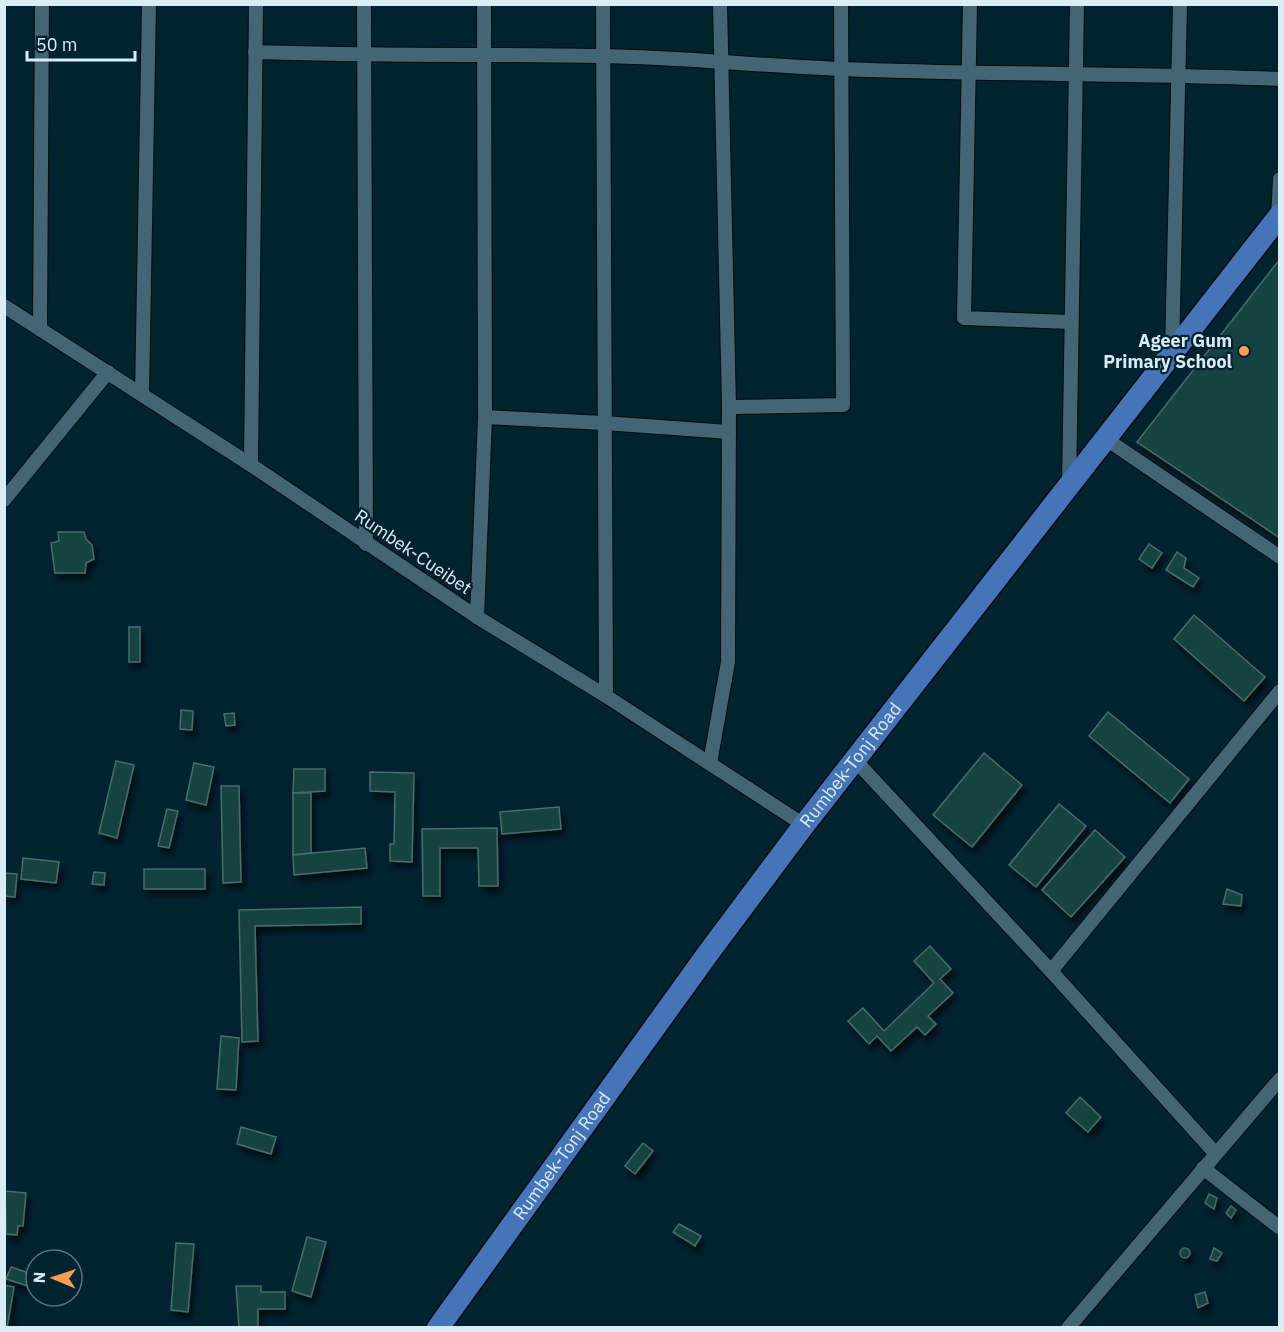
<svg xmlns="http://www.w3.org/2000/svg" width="1284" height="1332" font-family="'IBM Plex Sans',sans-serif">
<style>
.building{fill:#194342;stroke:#446e6c;stroke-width:1.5;filter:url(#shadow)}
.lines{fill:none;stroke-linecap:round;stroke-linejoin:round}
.street-casing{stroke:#000b14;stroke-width:16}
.primary-casing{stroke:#000b14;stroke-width:25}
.street{stroke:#436574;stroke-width:14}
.primary{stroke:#4575b8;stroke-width:22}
.poi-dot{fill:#fb9e50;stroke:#002330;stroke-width:2}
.labels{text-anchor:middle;stroke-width:4.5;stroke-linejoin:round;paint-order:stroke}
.poi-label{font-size:18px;font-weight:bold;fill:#daedf6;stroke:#002330;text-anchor:end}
.street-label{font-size:18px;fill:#daedf6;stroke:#002330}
</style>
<defs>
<filter id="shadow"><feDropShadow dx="3.5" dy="6" stdDeviation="3" flood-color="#0009"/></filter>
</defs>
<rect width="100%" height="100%" fill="#002330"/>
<g class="building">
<path d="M1280,259V538L1137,442Z"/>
<path d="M58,532H84L86,539L92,545L94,559L86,563L85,573H55L51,543L59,541Z"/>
<path d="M1149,544L1162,553L1152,568L1139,559Z"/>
<path d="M1177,552L1186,558L1184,568L1199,578L1193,587L1166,570Z"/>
<path d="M1194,615L1265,677L1244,701L1174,639Z"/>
<rect x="129" y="627" width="11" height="35"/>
<path d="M181,710L193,711L192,730L180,729Z"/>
<path d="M1108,712L1189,779L1170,803L1089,736Z"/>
<path d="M234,713L235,725L226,726L224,714Z"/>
<path d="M984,753L1022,785L972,847L933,815Z"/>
<path d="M116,761L134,765L117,838L99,833Z"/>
<path d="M194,763L214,767L206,805L186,800Z"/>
<path d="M294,769H325V791L293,793Z"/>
<path d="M370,772L414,773L412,862L390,861V844H394L395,792L370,791Z"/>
<path d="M221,786H239L241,882L223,883Z"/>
<path d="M293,793H311V853L293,855Z"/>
<path d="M1059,804L1086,826L1036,887L1009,865Z"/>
<path d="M559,807L561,829L502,834L500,812Z"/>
<path d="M167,809L178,811L169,848L158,846Z"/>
<path d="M497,828L498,886H479L478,848H440V896H423L422,829Z"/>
<path d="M1095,830L1125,857L1071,917L1042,890Z"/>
<path d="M365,848L367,868L294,875L293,855Z"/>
<path d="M23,858L59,862L56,883L21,879Z"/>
<rect x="144" y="869" width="61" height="20"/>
<path d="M94,872L105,873L104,885L92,884Z"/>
<path d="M4,873L17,874L15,897L4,896Z"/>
<path d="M1227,889L1242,895L1241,906L1223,904Z"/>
<path d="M361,907V924L255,926L258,1041L242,1042L239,910Z"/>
<path d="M930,946L951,969L940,979L953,993L928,1016L936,1024L925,1035L917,1027L891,1051L877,1036L869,1044L848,1021L863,1008L884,1031L934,983L914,961Z"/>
<path d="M221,1036L239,1038L236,1090L217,1089Z"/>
<path d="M1080,1097L1101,1117L1088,1132L1066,1113Z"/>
<path d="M241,1127L276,1137L271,1154L237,1144Z"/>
<path d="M643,1143L653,1151L635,1174L625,1166Z"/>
<path d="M5,1191L26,1193L23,1226H18L17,1235L6,1234Z"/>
<path d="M1209,1194L1217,1198L1214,1209L1205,1203Z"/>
<path d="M1231,1206L1236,1210L1231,1218L1226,1213Z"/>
<path d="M679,1224L701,1236L695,1246L673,1232Z"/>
<path d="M307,1237L326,1242L311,1297L292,1291Z"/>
<path d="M176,1243L194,1244L188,1312L171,1310Z"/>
<path d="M1214,1248L1222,1253L1217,1261L1210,1259Z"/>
<circle cx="1185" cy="1253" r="5"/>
<path d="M11,1267L35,1275L31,1287L6,1279Z"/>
<path d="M4,1285L14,1287L7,1328H4Z"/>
<path d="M236,1286H261V1292H285V1309H258V1328H239Z"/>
<path d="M1205,1292L1208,1303L1198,1308L1195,1295Z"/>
</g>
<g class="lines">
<defs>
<g id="street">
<path d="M364,4L366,544"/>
<path d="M603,4L606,696"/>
<path d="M970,4L964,318L1071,322"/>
<path d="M255,52C370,56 485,54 600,56C681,57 761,66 842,69C988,75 1134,73 1280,79"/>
<path d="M1278,218L1280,179"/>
<path d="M4,306L251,465L477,617L606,696L804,825"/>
<path d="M40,329L42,4"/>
<path d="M1172,352L1180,4"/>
<path d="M142,394L149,4"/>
<path d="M729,407L843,405L841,4"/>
<path d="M485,417L604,423L729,432"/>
<path d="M1106,439L1280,557"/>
<path d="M251,465L256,4"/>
<path d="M1069,485L1077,4"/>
<path d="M4,500L108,372"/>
<path d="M477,617L485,417L484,4"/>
<path d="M855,760L1051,971L1215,1153"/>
<path d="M710,763L728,662L729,407L720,4"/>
<path d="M1051,971L1280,691"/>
<path d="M1203,1168L1280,1228"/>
<path d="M1068,1328L1280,1079"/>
</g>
<g id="primary">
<path id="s1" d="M438,1328L709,952L804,825L1280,215"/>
</g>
</defs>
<use href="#street" class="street-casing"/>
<use href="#primary" class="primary-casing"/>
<use href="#street" class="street"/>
<use href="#primary" class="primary"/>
</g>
<circle class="poi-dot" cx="1244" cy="351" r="6"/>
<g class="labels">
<g class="poi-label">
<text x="1232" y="347">Ageer Gum<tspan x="1232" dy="21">Primary School</tspan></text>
</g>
<g class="street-label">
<text transform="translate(413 552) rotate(34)" y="6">Rumbek-Cueibet</text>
<text dy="6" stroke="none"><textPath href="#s1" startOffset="698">Rumbek-Tonj Road</textPath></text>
<text dy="6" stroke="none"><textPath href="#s1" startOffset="212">Rumbek-Tonj Road</textPath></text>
</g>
</g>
<rect width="1284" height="1332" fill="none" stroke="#daedf6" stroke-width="12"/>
<g transform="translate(54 1278) rotate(272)"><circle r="28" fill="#002330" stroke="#57747f" stroke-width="1.5"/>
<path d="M0-4.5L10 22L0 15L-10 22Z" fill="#fb9e50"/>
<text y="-9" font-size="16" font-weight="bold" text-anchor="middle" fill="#daedf6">N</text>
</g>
<path d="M27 51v9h108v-9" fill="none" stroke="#daedf6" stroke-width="3"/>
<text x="36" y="51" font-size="18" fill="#daedf6" stroke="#002330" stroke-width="4.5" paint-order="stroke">50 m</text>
</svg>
